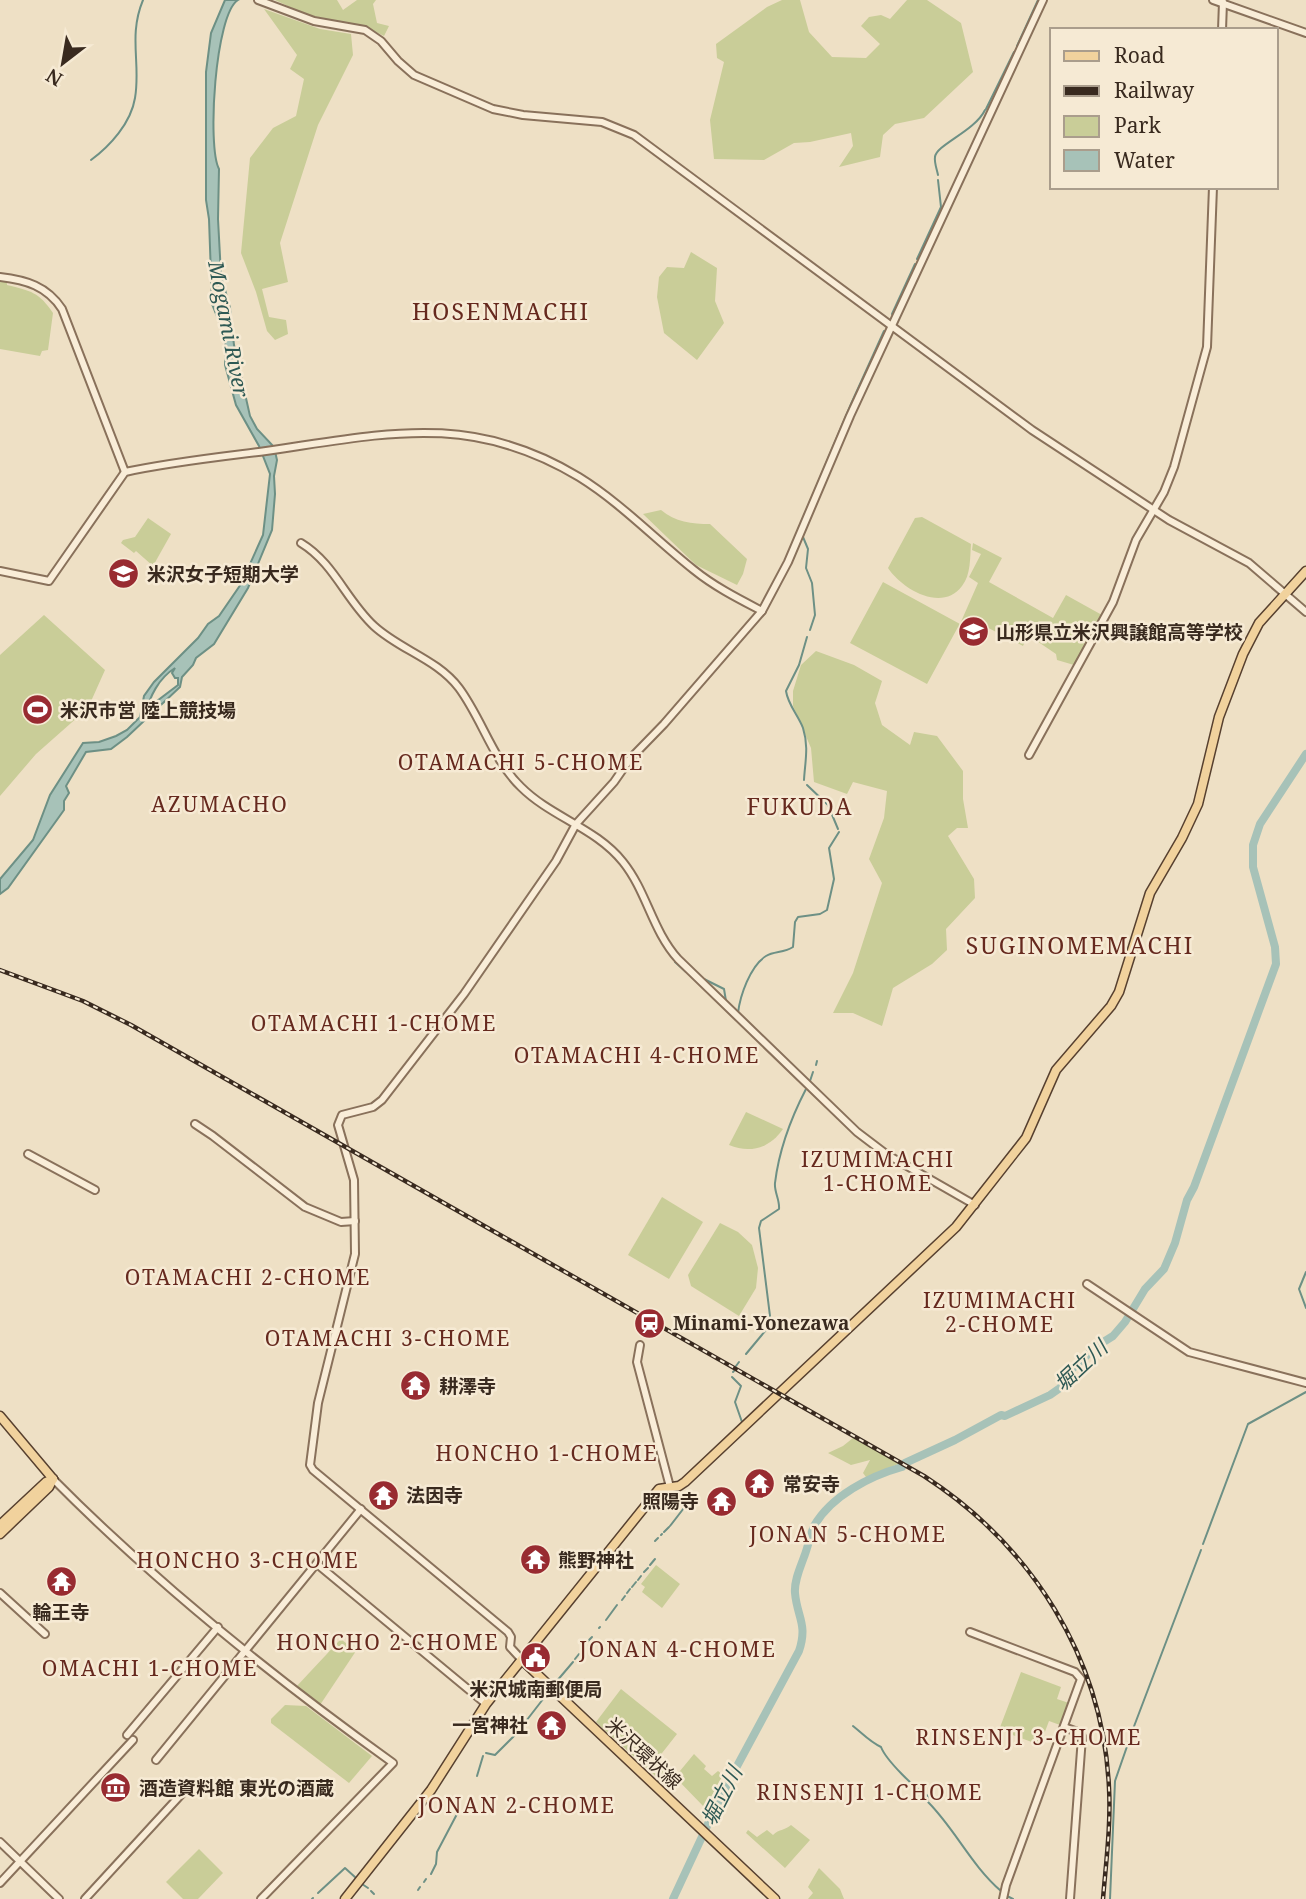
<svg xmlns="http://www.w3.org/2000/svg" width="1306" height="1899" font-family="'Noto Serif','Noto Sans JP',serif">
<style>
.green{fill:#c9cd98}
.water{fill:#a7c2b8;stroke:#6d9085;stroke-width:2;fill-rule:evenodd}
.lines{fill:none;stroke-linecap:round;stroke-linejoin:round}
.stream{stroke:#6d9085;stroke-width:2}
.river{stroke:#a7c2b8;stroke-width:8}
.minor-casing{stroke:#89715b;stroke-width:10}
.major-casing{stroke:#57402f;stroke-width:11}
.minor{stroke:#f9edd8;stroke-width:6}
.major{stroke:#f1d29d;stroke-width:8}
.rail-casing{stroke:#392a1f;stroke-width:4.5}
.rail{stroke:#f6ead4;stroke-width:2;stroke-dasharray:5;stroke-linecap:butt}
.labels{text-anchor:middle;stroke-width:5;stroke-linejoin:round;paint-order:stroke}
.poi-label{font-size:19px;font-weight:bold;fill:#392a1f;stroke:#f6ead4;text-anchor:start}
.street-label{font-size:19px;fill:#392a1f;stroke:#f6ead4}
.water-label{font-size:21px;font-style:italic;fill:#2e5954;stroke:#f6ead4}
.neighbourhood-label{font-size:21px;letter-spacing:2px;fill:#66291e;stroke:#f6ead4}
.quarter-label{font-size:23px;letter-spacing:2px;fill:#66291e;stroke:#f6ead4}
</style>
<rect width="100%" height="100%" fill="#eee0c5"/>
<g class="green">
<path d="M275,0H337L343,10L357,0H376L373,4L377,23L389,26L384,36L368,28L305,14Z"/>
<path d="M782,0H800L809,32L832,57L866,58L880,44L861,26L869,17L881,15L890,19L907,0H927L961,23L973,72L924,118L895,124L883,135L880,157L839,167L853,146L851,133L810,142L794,143L764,160L714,159L710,120L724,62L717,58L716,44L767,7Z"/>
<path d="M264,9L320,29L351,34L353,55L318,125L280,243L288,282L262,289L269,317L286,320L288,334L275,340L267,331L256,292L241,253L250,158L273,128L296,116L304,79L290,69L297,55Z"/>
<path d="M691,252L717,268L715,301L724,323L697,360L664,333L657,297L659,277L667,267L684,268Z"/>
<path d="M0,280H7V285C31,291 39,292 53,313L48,350L42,351L40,356L0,349Z"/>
<path d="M661,510C675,522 692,524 710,524L747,559L743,574L737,585L696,565L643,514Z"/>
<path d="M922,517L971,544C970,557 971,575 962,586C942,613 902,589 888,568L915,518Z"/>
<path d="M148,518L171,534L153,566L136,551L134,553L121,543L123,540L135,537Z"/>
<path d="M973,543L1002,558L989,582L1053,618L1066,595L1102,615L1074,665L1057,660L1056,654L1028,635L1023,646L979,623L975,630L966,631L958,627L927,684L850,643L883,582L960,624L978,583L969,577L981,554L972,550Z"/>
<path d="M44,615L105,670L88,708L36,754L0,796V655Z"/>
<path d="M816,651L854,665L882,681L875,703L882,725L910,745L914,732L937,736L963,771V799L968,828H957L948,836L974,879L975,898L946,929L947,950L932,964L893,988L882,1026L853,1013H833L853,973L882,883L869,859L884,818L887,791L853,782L847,794L814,782L811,748L793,706V691L801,665Z"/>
<path d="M746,1112L783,1129C770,1148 750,1154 729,1145Z"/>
<path d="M662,1197L703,1222L669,1279L628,1255Z"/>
<path d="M720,1223L738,1232L752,1245L758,1268L756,1288L739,1316L691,1286L688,1275Z"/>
<path d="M853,1438L900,1464C888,1466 878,1478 866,1477L863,1473L870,1460L851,1465L828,1453L843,1446Z"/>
<path d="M656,1565L680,1584L662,1608L642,1592L645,1587L641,1584Z"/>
<path d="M342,1640L356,1651L320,1705L296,1687L339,1641Z"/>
<path d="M1021,1672L1061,1687L1057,1699L1069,1703L1060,1725L1049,1721L1040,1745L999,1730Z"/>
<path d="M621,1689L677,1734L655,1762L666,1771V1777L662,1782L596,1722Z"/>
<path d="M285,1705L306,1706L372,1756L349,1783L271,1723V1719Z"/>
<path d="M694,1754L706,1766L704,1769L712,1776L718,1771L723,1775L705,1808L675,1777Z"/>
<path d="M791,1825L810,1840L785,1868L746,1833L748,1830L757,1837L767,1830L773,1835C779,1829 786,1830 791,1825Z"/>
<path d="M199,1849L223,1873L198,1899H183L166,1882Z"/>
<path d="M819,1868L840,1889L844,1899H808L813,1893L808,1887Z"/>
</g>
<path class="water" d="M225,0H238C215,14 207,147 219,169L218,219L221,275L230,308L234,345L250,416L257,429L274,447L277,460L274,476L275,494L272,530L248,588L214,644L196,658L193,665L182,677L180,687L127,737L111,749L86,752L66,786L69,793L64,801V810L8,888L0,894V879L33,840L50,795L83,743L99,742L116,736L127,730L140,717L144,696L154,682L198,638L208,624L219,616L241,584L263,535L270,474L259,446L236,405L225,365L226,348L221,326L212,304L209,219L206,200V72L211,33ZM175,668L172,673L175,678H178V685L157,701L146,714C149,697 159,678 175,668Z"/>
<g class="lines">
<g class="stream">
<path d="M1017,46L1038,0"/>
<path d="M986,109L1014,52"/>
<path d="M91,160C110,146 131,123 135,98C141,64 128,36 143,0"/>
<path d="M938,175C937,170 934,162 935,157C936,145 975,131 985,110"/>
<path d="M917,259L941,207L938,180"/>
<path d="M892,314L915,264"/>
<path d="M798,530L851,404L884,331"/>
<path d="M803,537L808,549L806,568L812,583L815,615L810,630"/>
<path d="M804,780C805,762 809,747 803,728C798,715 788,705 786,691L799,665L807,637"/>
<path d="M807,785L828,805L838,829"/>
<path d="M675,962L686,972"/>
<path d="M704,979L724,989L726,1001L730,1005"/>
<path d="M738,1013C740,996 750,966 766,956C774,951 784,953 793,947L795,922L798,917L820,914L827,910L834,879L829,848L839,832"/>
<path d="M779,1052L790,1063"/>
<path d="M816,1065L817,1061"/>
<path d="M810,1081L813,1072"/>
<path d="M1306,1272L1299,1289L1306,1308"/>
<path d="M746,1354L771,1324L759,1228L761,1221L779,1209C780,1200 774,1192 775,1183C779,1150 791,1118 806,1089"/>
<path d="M736,1366L739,1362"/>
<path d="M733,1372L734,1371"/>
<path d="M732,1377L741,1386L735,1402L742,1422"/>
<path d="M670,1526L687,1504"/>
<path d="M664,1532L669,1527"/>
<path d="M661,1535L662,1534"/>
<path d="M655,1541L658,1538"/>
<path d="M1203,1544L1248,1424L1306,1392"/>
<path d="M650,1565L655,1559"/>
<path d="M644,1572L648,1568"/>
<path d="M638,1580L641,1576"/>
<path d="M632,1587L636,1582"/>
<path d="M627,1593L630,1589"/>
<path d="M622,1600L625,1596"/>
<path d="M606,1620L617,1605"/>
<path d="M599,1628L600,1627"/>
<path d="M587,1642L592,1637"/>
<path d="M584,1646L585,1645"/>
<path d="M581,1651L582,1649"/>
<path d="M575,1659L579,1654"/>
<path d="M556,1682L573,1662"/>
<path d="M853,1726C863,1734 870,1742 881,1747C886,1760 915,1789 928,1796V1802C955,1829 971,1865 1001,1891"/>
<path d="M1133,1729L1201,1550"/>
<path d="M486,1753L495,1755L516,1734L547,1694"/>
<path d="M477,1776L483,1756"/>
<path d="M431,1874L436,1864L437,1852L457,1814"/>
<path d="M424,1882L426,1879"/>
<path d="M362,1884L368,1888"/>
<path d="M418,1890L420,1887"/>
<path d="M371,1891L374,1894"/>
<path d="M318,1893L345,1868L356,1878"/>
<path d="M1007,1896L1013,1899"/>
<path d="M312,1899L313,1898"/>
<path d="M1110,1899L1115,1781L1131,1735"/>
</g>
<path class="river" d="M673,1899L722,1794L799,1651C808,1624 797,1617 795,1593C794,1581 800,1568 804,1557C808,1547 810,1535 814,1526C831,1496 870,1476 902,1467L905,1463L955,1440L1001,1415L1005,1416L1050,1395L1060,1388L1072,1369L1097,1346L1113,1336L1125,1322L1145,1289L1164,1269L1175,1243L1187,1200L1194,1187L1276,964L1275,947L1253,867V845L1260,824L1306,754"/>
<defs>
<g id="minor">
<path d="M258,0L314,21L365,30L381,41L398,61L414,75L493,109L523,115L602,122L634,135L1032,430L1169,520L1249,563L1306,612"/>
<path d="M1213,0L1306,33"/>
<path d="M1222,30L1223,2"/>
<path d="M0,277C26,280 47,286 62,309L125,472"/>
<path d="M301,543C334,563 346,600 374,626C400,650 437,659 459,688C482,719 493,760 521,787C551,817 596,828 623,862C647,892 652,930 678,959L857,1132L886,1154L975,1205"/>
<path d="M0,571L49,581L125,472C171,462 219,457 266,451C384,434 470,411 579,477C621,503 656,540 694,570C715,587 739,599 762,611"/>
<path d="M1029,755L1113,602L1136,540L1164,492L1174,467L1207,347L1213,187"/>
<path d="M195,1124L213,1136L305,1207L341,1222L355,1221"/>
<path d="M28,1154L95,1190"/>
<path d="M1087,1284L1189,1352L1306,1383"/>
<path d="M640,1345L637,1362L670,1487"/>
<path d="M53,1479C157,1584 273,1677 393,1763L261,1899"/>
<path d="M317,1564L486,1704"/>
<path d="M0,1593L45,1634"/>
<path d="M970,1632L1075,1672L1081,1679L1006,1885L1003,1899"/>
<path d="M522,1660L510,1647L511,1637L508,1632L313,1470L310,1465L318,1403L355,1254L354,1180L338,1125L342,1115L373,1107L382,1100L464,994L556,861L576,824L614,782L630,759L664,724L762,611L788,562L850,416L1043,0"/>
<path d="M1064,1727L1080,1733L1082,1737L1070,1899"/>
<path d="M127,1735L218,1627"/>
<path d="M156,1760L361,1509"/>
<path d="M0,1842L59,1899"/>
<path d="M0,1883L133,1740"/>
<path d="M85,1899L187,1788"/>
</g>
<g id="major">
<path d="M0,1416L53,1479"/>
<path d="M0,1525L46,1482L53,1479"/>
<path d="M0,1534L49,1487L53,1479"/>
<path d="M522,1660L775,1899"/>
<path d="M345,1899L431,1790L486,1704L659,1489L679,1486L685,1482L956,1227L1026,1138L1056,1070L1111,1006L1119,992L1150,893L1182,838L1198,804L1219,717L1243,654L1259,623L1306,571"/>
</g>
</defs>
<use href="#minor" class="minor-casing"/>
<use href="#major" class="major-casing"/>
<use href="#minor" class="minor"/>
<use href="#major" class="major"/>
<defs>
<path id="rail" d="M0,970L83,1001L131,1025L924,1476C1032,1546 1103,1658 1109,1788C1111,1825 1106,1862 1103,1899"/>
</defs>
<use href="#rail" class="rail-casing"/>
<use href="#rail" class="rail"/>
</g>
<defs>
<symbol id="university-disc" viewBox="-11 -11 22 22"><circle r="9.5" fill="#982b31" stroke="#f6ead4"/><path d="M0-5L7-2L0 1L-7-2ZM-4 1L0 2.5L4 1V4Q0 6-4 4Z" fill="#fff"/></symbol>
<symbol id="school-disc" viewBox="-11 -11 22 22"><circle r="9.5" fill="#982b31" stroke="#f6ead4"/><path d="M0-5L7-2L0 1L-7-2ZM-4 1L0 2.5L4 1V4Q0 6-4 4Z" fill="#fff"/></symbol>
<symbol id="stadium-disc" viewBox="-11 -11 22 22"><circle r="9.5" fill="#982b31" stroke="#f6ead4"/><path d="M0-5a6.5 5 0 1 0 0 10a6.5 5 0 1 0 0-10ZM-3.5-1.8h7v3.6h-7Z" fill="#fff"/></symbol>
<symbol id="station-disc" viewBox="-11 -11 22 22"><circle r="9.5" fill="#982b31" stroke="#f6ead4"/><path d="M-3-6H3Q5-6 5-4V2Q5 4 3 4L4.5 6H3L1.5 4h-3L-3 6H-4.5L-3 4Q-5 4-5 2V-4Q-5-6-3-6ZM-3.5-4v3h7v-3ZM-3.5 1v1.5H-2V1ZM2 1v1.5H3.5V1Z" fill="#fff"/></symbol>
<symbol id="temple-disc" viewBox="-11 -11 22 22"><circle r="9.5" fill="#982b31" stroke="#f6ead4"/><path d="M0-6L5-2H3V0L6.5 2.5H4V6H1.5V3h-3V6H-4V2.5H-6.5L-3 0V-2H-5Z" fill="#fff"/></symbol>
<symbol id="civic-disc" viewBox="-11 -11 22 22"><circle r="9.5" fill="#982b31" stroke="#f6ead4"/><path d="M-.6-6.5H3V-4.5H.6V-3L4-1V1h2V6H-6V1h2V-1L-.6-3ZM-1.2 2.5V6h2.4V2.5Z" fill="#fff"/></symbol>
<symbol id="museum-disc" viewBox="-11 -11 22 22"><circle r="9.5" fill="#982b31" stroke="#f6ead4"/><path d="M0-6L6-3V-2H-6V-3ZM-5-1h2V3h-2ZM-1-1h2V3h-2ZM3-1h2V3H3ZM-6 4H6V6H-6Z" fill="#fff"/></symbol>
</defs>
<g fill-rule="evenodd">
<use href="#university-disc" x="106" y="556" width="35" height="35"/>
<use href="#school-disc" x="956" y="614" width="35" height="35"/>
<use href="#stadium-disc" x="20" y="692" width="35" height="35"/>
<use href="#station-disc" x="632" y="1306" width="35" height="35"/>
<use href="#temple-disc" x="398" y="1368" width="35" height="35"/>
<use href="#temple-disc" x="742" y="1466" width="35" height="35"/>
<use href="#temple-disc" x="366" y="1478" width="35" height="35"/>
<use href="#temple-disc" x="704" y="1484" width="35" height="35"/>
<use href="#temple-disc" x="518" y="1542" width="35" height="35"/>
<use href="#temple-disc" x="44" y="1564" width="35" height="35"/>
<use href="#civic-disc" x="518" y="1640" width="35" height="35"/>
<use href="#temple-disc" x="534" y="1708" width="35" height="35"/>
<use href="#museum-disc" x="98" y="1770" width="35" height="35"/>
</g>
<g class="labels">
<g class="poi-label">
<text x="147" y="581">米沢女子短期大学</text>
<text x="996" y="639">山形県立米沢興譲館高等学校</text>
<text x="60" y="717">米沢市営 陸上競技場</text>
<text x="673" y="1330">Minami-Yonezawa</text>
<text x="439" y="1393">耕澤寺</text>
<text x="783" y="1491">常安寺</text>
<text x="406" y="1502">法因寺</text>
<text x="699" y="1508" text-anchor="end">照陽寺</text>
<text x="558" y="1567">熊野神社</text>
<text x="61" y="1619" text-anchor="middle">輪王寺</text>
<text x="536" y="1696" text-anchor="middle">米沢城南郵便局</text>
<text x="528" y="1732" text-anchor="end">一宮神社</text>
<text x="139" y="1795">酒造資料館 東光の酒蔵</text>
</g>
<g class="street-label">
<text transform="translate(644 1753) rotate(43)" y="7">米沢環状線</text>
</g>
<g class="water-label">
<text transform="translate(228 329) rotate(79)" y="7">Mogami River</text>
<text transform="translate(1081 1366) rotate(-43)" y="7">堀立川</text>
<text transform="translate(722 1796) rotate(-63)" y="7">堀立川</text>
</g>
<g class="neighbourhood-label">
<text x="521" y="770">OTAMACHI 5-CHOME</text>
<text x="220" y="812">AZUMACHO</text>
<text x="374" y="1031">OTAMACHI 1-CHOME</text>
<text x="637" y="1063">OTAMACHI 4-CHOME</text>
<text x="878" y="1167">IZUMIMACHI<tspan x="878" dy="24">1-CHOME</tspan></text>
<text x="248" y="1285">OTAMACHI 2-CHOME</text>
<text x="1000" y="1308">IZUMIMACHI<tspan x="1000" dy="24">2-CHOME</tspan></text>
<text x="388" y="1346">OTAMACHI 3-CHOME</text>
<text x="547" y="1461">HONCHO 1-CHOME</text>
<text x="848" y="1542">JONAN 5-CHOME</text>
<text x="248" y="1568">HONCHO 3-CHOME</text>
<text x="388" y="1650">HONCHO 2-CHOME</text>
<text x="678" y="1657">JONAN 4-CHOME</text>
<text x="150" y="1676">OMACHI 1-CHOME</text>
<text x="1029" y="1745">RINSENJI 3-CHOME</text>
<text x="870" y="1800">RINSENJI 1-CHOME</text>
<text x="517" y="1813">JONAN 2-CHOME</text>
</g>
<g class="quarter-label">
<text x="501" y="320">HOSENMACHI</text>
<text x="800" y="815">FUKUDA</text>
<text x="1080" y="954">SUGINOMEMACHI</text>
</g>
</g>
<rect x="1050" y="28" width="228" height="161" fill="#f6ead4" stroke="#aa9d8c" stroke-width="2"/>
<rect x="1064" y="51" width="35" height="10" fill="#f1d29d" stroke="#aa9d8c" stroke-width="2"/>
<text x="1114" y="63" font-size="21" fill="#392a1f">Road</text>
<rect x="1064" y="86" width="35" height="10" fill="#392a1f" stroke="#aa9d8c" stroke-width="2"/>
<text x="1114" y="98" font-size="21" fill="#392a1f">Railway</text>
<rect x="1064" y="116" width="35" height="21" fill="#c9cd98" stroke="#aa9d8c" stroke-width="2"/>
<text x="1114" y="133" font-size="21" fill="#392a1f">Park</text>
<rect x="1064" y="150" width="35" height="21" fill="#a7c2b8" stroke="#aa9d8c" stroke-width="2"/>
<text x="1114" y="168" font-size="21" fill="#392a1f">Water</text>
<g transform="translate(63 63) rotate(211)" stroke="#f6ead4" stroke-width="5" paint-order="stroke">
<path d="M0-5L12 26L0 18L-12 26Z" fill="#392a1f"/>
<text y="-10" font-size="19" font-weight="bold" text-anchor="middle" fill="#392a1f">N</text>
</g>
</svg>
